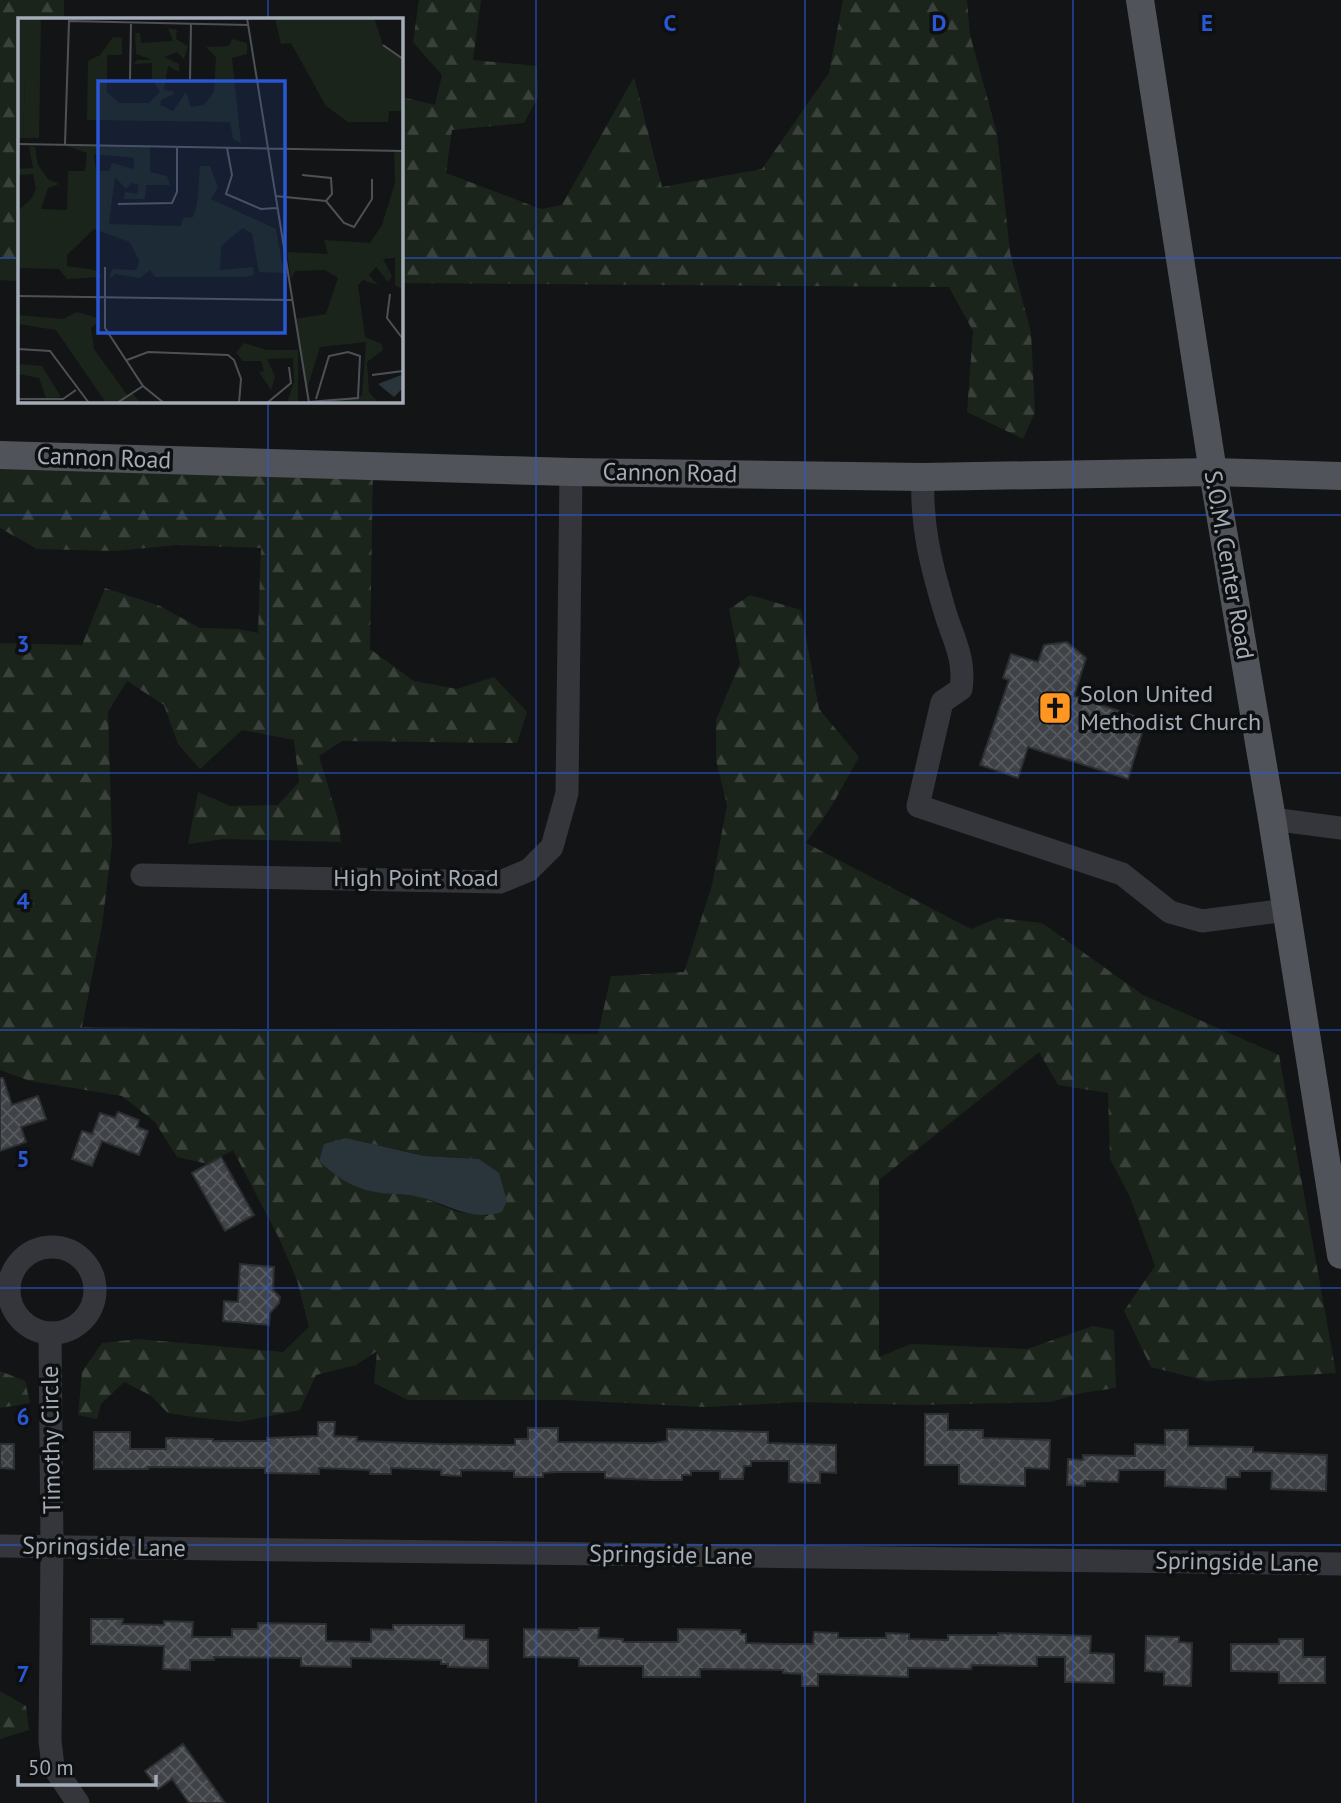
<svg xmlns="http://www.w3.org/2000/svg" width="1341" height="1803" font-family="'PT Sans',sans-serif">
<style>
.forest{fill:url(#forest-firs);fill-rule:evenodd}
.water{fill:#29353a}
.building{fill:url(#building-cross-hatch);stroke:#2d2e32;stroke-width:2}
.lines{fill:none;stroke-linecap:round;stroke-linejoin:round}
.minor{stroke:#34363b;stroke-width:23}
.major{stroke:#50545a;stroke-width:28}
.grid{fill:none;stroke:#2a57d5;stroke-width:2;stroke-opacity:0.55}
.labels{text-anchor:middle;stroke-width:7;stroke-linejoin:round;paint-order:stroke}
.street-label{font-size:24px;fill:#a4acb7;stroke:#0e0f10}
.poi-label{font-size:24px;fill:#a4acb7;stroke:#0e0f10;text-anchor:start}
.inset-road{fill:none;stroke:#4d5156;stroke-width:2}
.view{fill:#2a57d5;fill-opacity:0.15;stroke:#2a57d5;stroke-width:3.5}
.inset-edge{fill:none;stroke:#a4acb7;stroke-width:3.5}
.grid-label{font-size:23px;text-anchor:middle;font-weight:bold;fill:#2a57d5;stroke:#0e0f10;stroke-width:7;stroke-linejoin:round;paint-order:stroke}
</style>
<defs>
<pattern id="forest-firs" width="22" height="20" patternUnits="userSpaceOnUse" patternTransform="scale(1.75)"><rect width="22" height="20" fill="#1b241b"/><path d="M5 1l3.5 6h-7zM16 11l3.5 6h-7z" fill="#39413a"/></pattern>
<pattern id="building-cross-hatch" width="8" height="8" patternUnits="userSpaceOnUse" patternTransform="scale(1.75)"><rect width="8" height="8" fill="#3f4246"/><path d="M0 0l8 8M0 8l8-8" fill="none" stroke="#585b5e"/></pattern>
</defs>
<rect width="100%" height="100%" fill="#131416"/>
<g class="forest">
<path d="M0,0H64V19H19V281L0,280Z"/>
<path d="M419,0H481L473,60L537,66L538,97L524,123L452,130L446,173L541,209L562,205L634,77L662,187L762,169L829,73L843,0H967L970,35L997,133L1010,252L1031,333L1035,412L1023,439L967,412L973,331L949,287L401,283V97L435,105L442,75L413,42Z"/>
<path d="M0,466H373L370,649L414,681L457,689L494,677L527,712L517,743L342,741L319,756L339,823L341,842L223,839L188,844L198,792L230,806L278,805L299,782L294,740L242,730L200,769L178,744L164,705L127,681L108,712L112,844L102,926L82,1027L598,1034L611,976L684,972L712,885L727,805L716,760V720L740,663L729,609L750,595L801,610L819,709L859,757L831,807L806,843L971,929L998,918L1042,923L1143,995L1279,1055L1336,1373L1206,1381L1151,1367L1124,1311L1155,1266L1130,1197L1110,1159L1108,1093L1058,1085L1039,1052L879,1180V1357L911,1344L1027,1349L1093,1326L1114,1330L1116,1388L1081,1393L1051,1402L917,1405L801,1402L704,1407L566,1400H408L374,1383L377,1351L356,1365L316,1375L300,1410L239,1422L194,1417L168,1413L150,1395L124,1382L101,1404L97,1419L78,1415L82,1372L102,1343L138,1339L283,1352L309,1327L297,1280L279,1238L233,1150L208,1164L177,1157L155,1122L122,1096L30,1081L0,1070V643L82,645L105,588L160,606L200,628L237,629L258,633L261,548L177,545L115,551L37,549L0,528ZM346,1138L424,1156L479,1159L499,1174L488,1216L458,1212L418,1196L373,1192Z"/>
<path d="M0,1371L25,1381L30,1403L0,1408Z"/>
<path d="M0,1691L26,1706L29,1730L0,1739Z"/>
</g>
<path class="water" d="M346,1138L424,1156L479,1159L499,1173L507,1201L502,1212C471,1222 448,1204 419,1197C405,1193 389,1195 375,1192C352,1188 335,1176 319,1161L324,1144Z"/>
<g class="building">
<path d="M1067,642L1086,658L1074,696L1146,720L1128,779L1028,747L1018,778L980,765L1009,680L1003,678L1011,654L1038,662L1044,645Z"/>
<path d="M0,1078H3L12,1105L38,1096L46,1119L21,1127L26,1142L0,1151Z"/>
<path d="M118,1112L139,1120L137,1127L148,1131L139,1155L102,1141L92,1166L72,1159L82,1131L92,1134L100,1113L115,1118Z"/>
<path d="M221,1157L254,1215L225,1231L192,1173Z"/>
<path d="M240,1264L274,1267L273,1290L280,1297L279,1303L270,1313L269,1325L223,1321L224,1301L238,1302Z"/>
<path d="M925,1414H948V1430H983V1438L1050,1440L1049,1469L1025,1468V1486L959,1484V1465H925Z"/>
<path d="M318,1422H335L334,1436L357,1437V1441L441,1444L515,1445V1439H528V1428H558V1442L654,1443L667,1441V1429L768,1432V1443L836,1445V1473L820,1472V1483L789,1482V1461H751V1466H744L743,1479H720V1471H691V1475H682V1480H654L605,1478V1472H557L543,1473V1477H514V1471L461,1470V1476L441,1475V1470L391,1468V1474H370V1470L319,1468V1474L265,1473V1468L148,1467V1469H94V1432H130V1449H166V1438L213,1439V1441H267V1438L318,1436Z"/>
<path d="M1165,1430H1188V1446L1253,1447V1452L1327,1455L1326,1491L1271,1489L1272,1471H1240V1477H1226V1489L1165,1486V1470H1119L1118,1482L1085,1481V1486L1067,1485L1068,1459L1083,1460V1455L1135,1456V1444L1165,1445Z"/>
<path d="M0,1444H14V1469L0,1468Z"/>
<path d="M91,1619H123L122,1624L164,1625V1621L193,1622L192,1637H232V1629H258V1623L326,1624V1641L371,1642V1629L393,1630V1625H464V1639L488,1640V1668L448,1667V1664H441V1660L351,1658V1667L301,1666V1658L214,1657V1660H190V1670L163,1669L164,1646L91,1644Z"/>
<path d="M579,1628H599L598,1638L623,1639V1642H678V1629L740,1630V1634H746V1643L783,1644H813L814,1632L838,1633V1638H886V1633L909,1634V1639L948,1640V1635H998V1633L1091,1636L1090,1653L1114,1654V1683L1065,1682V1657H1037V1666L972,1665L971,1669L908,1668V1677L818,1674V1686H802V1674L783,1673V1670L700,1669V1677H643V1666H579V1658L524,1657V1629L579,1630Z"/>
<path d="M1146,1636L1179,1637V1642L1192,1643L1191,1686L1164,1685V1672L1145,1671Z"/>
<path d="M1279,1639H1303V1657H1325V1683H1279V1672L1231,1671V1644H1279Z"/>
<path d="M183,1744L225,1803H189L172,1779L158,1789L145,1771Z"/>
</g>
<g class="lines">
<g class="minor">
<path d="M923,477C921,523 930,561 943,605C951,636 966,656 961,689L942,702L918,806L1122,874L1170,912L1202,921L1287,910"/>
<path d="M1272,819L1341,828"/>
<path d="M142,875L500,882L529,870L552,847L567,793L571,472"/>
<circle cx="52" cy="1290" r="43"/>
<path d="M50,1333L52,1547L50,1741L53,1766L78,1803"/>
<path d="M0,1546L1341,1564"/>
</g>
<g class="major">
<path d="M1140,0L1213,472L1272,819L1341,1255"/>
<path d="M0,455L571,472L923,477L1213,472L1341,476"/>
</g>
</g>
<path class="grid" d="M268,0V19M536,0V1803M805,0V1803M1073,0V1803M0,258H19M401,258H1341M268,401V1803M0,515H1341M0,773H1341M0,1030H1341M0,1288H1341M0,1545H1341"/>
<defs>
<symbol id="church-square" viewBox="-11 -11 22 22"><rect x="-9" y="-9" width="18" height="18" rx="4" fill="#ff9622" stroke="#0e0f10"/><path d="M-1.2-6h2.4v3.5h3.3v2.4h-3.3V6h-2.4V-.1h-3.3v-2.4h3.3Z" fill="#111"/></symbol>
</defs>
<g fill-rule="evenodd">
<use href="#church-square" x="1036" y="689" width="38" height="38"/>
</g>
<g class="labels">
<g class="street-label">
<text transform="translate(104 458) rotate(2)" y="8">Cannon Road</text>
<text transform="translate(670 473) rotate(1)" y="8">Cannon Road</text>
<text transform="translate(1229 565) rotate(80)" y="8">S.O.M. Center Road</text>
<text x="416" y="886">High Point Road</text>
<text transform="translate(51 1440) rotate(-91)" y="8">Timothy Circle</text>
<text transform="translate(104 1547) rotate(1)" y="8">Springside Lane</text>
<text transform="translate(671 1555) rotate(1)" y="8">Springside Lane</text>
<text transform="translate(1237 1562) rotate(1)" y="8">Springside Lane</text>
</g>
<g class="poi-label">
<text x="1080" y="702">Solon United<tspan x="1080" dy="28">Methodist Church</tspan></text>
</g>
</g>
<g transform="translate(18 18)">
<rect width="385" height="385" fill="#131416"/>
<path d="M0,0H23L21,120H5L7,60H0ZM257,0H356L365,27L385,41V93H371L370,104H330L308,88L273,25L263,26ZM150,10L159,12L158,21L170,28L166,41L159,34L146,39L161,46V54L150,48L146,72L155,73V77L143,82L142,87L155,93L168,74L173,89L186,87L196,74L198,39L188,29L211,28L214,21L229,25V36L214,40L223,125L215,121L212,104L69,102L70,43L82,37L95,19L104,20V37H89V74L101,85H131L142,74L134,61V45L116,46L119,42H134L118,36L117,15H122L123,25L155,23ZM11,128L17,129L20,147L30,161L41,166L30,170L23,191L49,192L50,153H67L69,135L49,128H132V154L149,158L152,167H128L127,181H106L107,174L119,176L121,167L114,165L108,171L97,159L91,206L163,208L165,200L175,199L179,187L182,148H192L200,169L193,181L258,211L266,255L241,254L234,216L225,210L203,228L202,252L235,249L236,257L227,259H137L132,252L122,260L97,256L91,261L94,251L119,252L121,242L112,224L76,211L49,237V248L77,252L84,259L49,261L41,251L0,250V193L14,180L18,170L15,156L0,157V151L15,150ZM76,136L116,140V151L94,145L91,153H78ZM376,133H385V272L377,267V240L365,241L374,258L370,264L358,249L351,257L360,267L345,262L340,267L347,319L364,326L365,332L349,344L351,374L361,385H304L344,378L348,324L302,329L289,371L277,301L308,296L320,260L307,252L277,253L273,261L269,234L310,236L306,222L352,225L364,207L377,165ZM59,294L83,301L73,310L76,331L110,378L114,375L123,385H88L38,312L0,306V297L45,301ZM226,325L249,332H280V385H269L276,364L275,340L249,341L257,358L253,372L241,354L246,353L243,343H225L218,335ZM0,346L24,348L43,379L28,380L21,360L0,356Z" fill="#1b241b" fill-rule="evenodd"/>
<path d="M0,60H7L5,120H0Z" fill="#1b241b"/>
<path d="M383,357L385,370L376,379L360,366Z" fill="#29353a"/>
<path class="inset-road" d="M229,0L291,385M365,27L385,41M112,61L113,6M172,61L173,6M0,126L385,133M47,126L51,3L230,7M209,130L214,157L208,176L243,191L259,190M284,157L313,160L314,176L308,183M257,178L308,183L326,205L336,209L354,181V161M100,186L154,185L159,174V129M87,249V310L125,368L146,385M372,276L369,300L385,321M0,278L274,282M0,331L32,333L71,385M109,342L130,334L210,337L216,342L223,361L221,385M354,357L385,353M0,381H45L58,372M290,384L340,380L342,338L330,334L311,338L298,381M99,385L125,368M249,385L273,365L271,349"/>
<path class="view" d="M80,63H267V315H80Z"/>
<rect width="385" height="385" class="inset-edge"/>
</g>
<g class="grid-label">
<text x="670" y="31">C</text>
<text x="939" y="31">D</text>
<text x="1207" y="31">E</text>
<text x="23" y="652">3</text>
<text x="23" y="909">4</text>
<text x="23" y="1167">5</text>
<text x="23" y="1425">6</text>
<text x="23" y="1682">7</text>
</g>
<path d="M18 1775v10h138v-10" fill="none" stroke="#a4acb7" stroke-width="3.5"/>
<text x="28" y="1775" font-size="21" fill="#a4acb7" stroke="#0e0f10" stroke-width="5" paint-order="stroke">50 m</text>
</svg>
